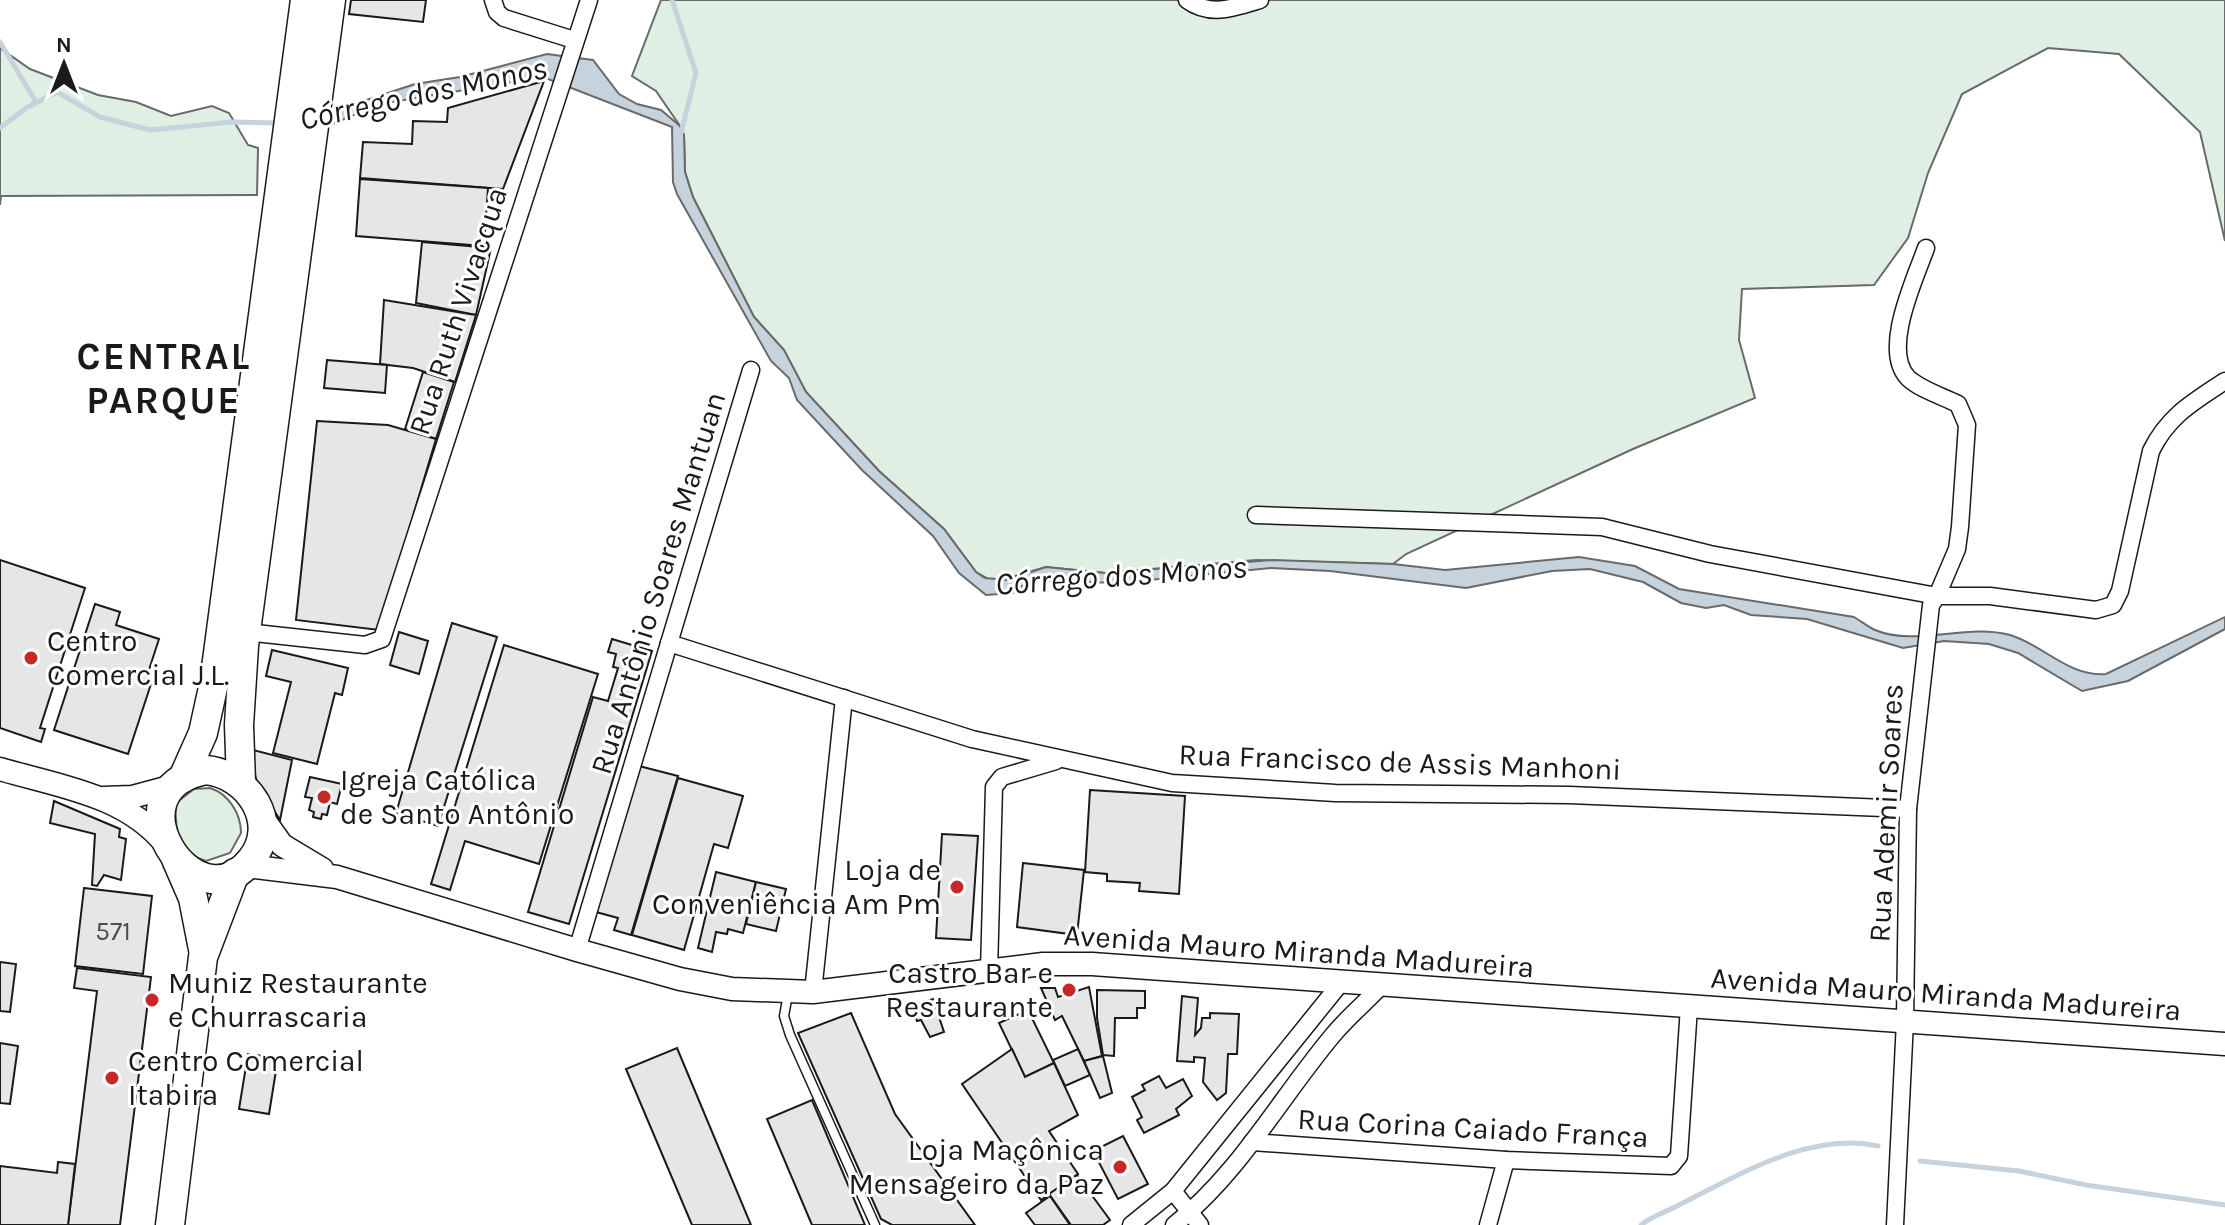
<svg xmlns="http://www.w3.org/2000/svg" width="2225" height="1225" font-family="Karla,sans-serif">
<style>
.green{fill:#e0efe3;stroke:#6a6a6a;stroke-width:2}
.water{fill:#c6d2dc;stroke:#6a6a6a;stroke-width:2}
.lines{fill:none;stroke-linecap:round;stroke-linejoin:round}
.stream{stroke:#c6d2dc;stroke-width:5}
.building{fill:#e6e6e6;stroke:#1a1a1a;stroke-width:2}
.lane-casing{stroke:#1a1a1a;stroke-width:11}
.street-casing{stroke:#1a1a1a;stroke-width:19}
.secondary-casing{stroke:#1a1a1a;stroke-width:25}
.highway-casing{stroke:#1a1a1a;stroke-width:31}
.lane{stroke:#fff;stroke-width:8}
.street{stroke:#fff;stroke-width:16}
.secondary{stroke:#fff;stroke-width:22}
.highway{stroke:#fff;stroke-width:28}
.poi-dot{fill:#c62828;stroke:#fff;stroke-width:3}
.labels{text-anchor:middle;stroke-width:6;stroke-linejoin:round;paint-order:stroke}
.number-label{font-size:26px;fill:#4d4d4d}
.street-label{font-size:30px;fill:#1a1a1a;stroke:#fff}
.poi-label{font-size:30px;fill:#1a1a1a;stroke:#fff;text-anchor:start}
.water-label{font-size:32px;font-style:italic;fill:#1a1a1a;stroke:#fff}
.district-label{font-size:38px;font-weight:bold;letter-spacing:2px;fill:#1a1a1a;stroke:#fff}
</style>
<rect width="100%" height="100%" fill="#fff"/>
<g class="green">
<path d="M661,0H2225V241L2200,132L2119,54L2048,48L1962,94L1928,173L1908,238L1874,285L1742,289L1739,340L1755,398L1633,449L1406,554L1393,564L1256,560L1105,573L1046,567L994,582L976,572L944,529L879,471L806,392L784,350L754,317L693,197L685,172L684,135L680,126L656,91L632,76Z"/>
<path d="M0,48L30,69L98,95L136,102L171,116L212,106L229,113L248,145L258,148L257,195L1,196L0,205Z"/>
<path d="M210,788C229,794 241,814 241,833L230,853L206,861C179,854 174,828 176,803L194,789Z"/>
</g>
<path class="water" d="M547,54L593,60L619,94L637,104L661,110L680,126L684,135L685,172L693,197L754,317L784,350L806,392L879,471L944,529L976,572L985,578L1007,580L1046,567L1105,573L1272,560L1393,564L1445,570L1579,557L1635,566L1679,589L1854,617C1861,621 1868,627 1875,630C1916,647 1966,623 2010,635C2044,645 2068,677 2106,674L2225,617V629L2128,681L2082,691L2018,653L1989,644L1944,641L1903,648L1807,619L1751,615L1724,605L1706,608L1681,603L1643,582L1590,569L1552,571L1466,588L1330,571L1271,568L1118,583L1030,580L1013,593L986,595L959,573L933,536L862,470L797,400L789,378L771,361L677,194L673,182L672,127L543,77L380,104L335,123L336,110L415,84L460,77Z"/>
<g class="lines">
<g class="stream">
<path d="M672,0L696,73L681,133"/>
<path d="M0,42L36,102"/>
<path d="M0,128L26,108L57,92L100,117L150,130L232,122L278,123"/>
<path d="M1920,1161L2019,1171L2086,1185L2225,1205"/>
<path d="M1641,1225C1652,1216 1666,1212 1679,1205C1737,1176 1809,1131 1878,1146"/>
</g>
</g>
<g class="building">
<path d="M351,0H426L423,22L349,14Z"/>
<path d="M544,81L503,189L360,178L363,142L412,144L413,121L447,122L448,108Z"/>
<path d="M360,179L488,188L484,246L356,236Z"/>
<path d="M422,242L491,248L476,315L416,303Z"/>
<path d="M384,300L476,315L455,382L413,368L380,364Z"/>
<path d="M327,360L387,365L385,393L324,388Z"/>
<path d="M423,372L454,382L436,439L405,429Z"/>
<path d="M317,421L388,425L436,439L379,630L296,620Z"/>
<path d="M0,560L85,588L40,728L45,729L41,742L0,728Z"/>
<path d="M95,604L120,612L116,625L159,639L145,682L151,684L128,754L54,730Z"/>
<path d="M452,623L497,637L438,826L396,813Z"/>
<path d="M399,632L428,641L419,674L390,665Z"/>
<path d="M612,639L652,651L569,924L528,912L593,697L608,701L618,668L613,667L616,654L608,652Z"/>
<path d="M504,645L598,674L539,864L465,841L450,890L431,884Z"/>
<path d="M272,650L348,668L342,695L335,693L317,764L273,753L291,682L266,676Z"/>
<path d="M249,749L292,760L280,820L257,783Z"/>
<path d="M639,766L678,776L631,935L614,930L618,918L596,912Z"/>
<path d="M310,777L342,784L337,804L330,802L327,815L322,814L321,819L313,817L314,812L309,810L312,798L305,797Z"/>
<path d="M678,778L743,796L728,848L714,844L684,950L632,935Z"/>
<path d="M1090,790L1185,796L1179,894L1139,891L1140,883L1107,881V874L1085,872Z"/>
<path d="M54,801L120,829L119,837L126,839L121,880L104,875L97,886L92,885L95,834L50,823Z"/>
<path d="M942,834L978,836L971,940L936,938Z"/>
<path d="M1023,863L1084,870L1077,935L1017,927Z"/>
<path d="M716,872L756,882L743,933L728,929L727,934L716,932L712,952L698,948Z"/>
<path d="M756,882L786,889L776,931L746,924Z"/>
<path d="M84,888L152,896L143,974L75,966Z"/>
<path d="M0,962L16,964L10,1012L0,1011Z"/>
<path d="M77,968L151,977L120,1225H68L97,991L74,988Z"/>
<path d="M1089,987L1102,1056L1084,1061L1062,1016L1055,1020L1041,988H1055L1058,997Z"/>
<path d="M1097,990L1145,991V1008H1137V1018H1115L1114,1056L1103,1055L1097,1018Z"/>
<path d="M1182,996L1198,998L1195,1035L1201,1028L1202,1018H1210V1013L1239,1014L1237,1054H1228L1226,1093L1217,1100L1203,1082L1205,1058L1194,1057V1062L1177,1061Z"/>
<path d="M933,999L944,1032L930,1037L921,1020L917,1021L912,1006Z"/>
<path d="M1028,1010L1054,1063L1025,1077L999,1023Z"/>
<path d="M851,1013L895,1114L975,1225H892L881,1219L798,1033Z"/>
<path d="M0,1043L18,1046L10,1104L0,1103Z"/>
<path d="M677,1048L751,1225H692L626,1069Z"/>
<path d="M1012,1049L1025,1077L1054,1063L1078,1115L1049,1131L1078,1174L1041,1200L962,1084Z"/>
<path d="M1078,1049L1090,1075L1065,1086L1053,1060Z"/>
<path d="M248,1054L278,1058L269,1114L239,1109Z"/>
<path d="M1103,1056L1112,1093L1100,1098L1084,1061Z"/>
<path d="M1159,1076L1166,1088L1183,1079L1192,1096L1176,1109L1179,1115L1144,1133L1137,1120L1142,1117L1132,1097L1145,1090L1142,1085Z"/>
<path d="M812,1100L865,1225H812L767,1119Z"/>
<path d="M1123,1136L1148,1184L1118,1199L1093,1151Z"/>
<path d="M58,1162L75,1164L68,1225H0V1166L57,1173Z"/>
<path d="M1077,1175L1110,1220L1103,1225H1071L1049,1194Z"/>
<path d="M1050,1196L1070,1225H1035L1026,1213Z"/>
</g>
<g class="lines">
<defs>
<path id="lane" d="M788,994L784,1016L790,1035L875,1225"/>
<g id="street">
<path d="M493,0L497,12L504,18L574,40"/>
<path d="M1187,0C1210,17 1234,8 1260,0"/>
<path d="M1256,515L1602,527L1710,554L1937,596L1957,549L1960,527L1967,425L1958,404C1942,396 1921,390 1908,378C1881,350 1915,279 1926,248"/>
<path d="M246,632L365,645L382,639L589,0"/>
<path d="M669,643L972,739L1172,783L1335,793L1569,795L1908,809"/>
<path d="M577,950L751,370"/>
<path d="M989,971L994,787L1002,777L1056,761"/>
<path d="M813,992L844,698"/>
<path d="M1252,1142L1506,1160L1671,1166L1679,1156L1689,1007"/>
<path d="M1173,1191L1200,1225"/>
<path d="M1131,1225L1173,1191L1340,984"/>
<path d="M1174,1225C1239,1174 1280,1098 1333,1035C1347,1018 1365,1003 1380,987"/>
<path d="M1488,1225L1506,1160"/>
<path d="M1895,1225L1905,1021L1908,809L1931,605L1937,596H1990L2096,610L2113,605L2120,591L2151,451C2168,416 2193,402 2225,381"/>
</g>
<g id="secondary">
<path d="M0,769C58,786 127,795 166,845"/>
<path d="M104,798L132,797L173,786"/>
<path d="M260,814L282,845L322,869"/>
<path d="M247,866L337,877L577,950L680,979L732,989L813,992L1043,964H1092L2225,1044"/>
</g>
<g id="highway">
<path d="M206,770C248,774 281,823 251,860C196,930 105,789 206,770Z"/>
<path d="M183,778L203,733L214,683L305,0"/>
<path d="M241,782L239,725L244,646L331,0"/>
<path d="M176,859L193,898L203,949"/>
<path d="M170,1225L203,957L235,873"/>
</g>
</defs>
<use href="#lane" class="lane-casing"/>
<use href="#street" class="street-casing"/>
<use href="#secondary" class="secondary-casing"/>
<use href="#highway" class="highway-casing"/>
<use href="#lane" class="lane"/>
<use href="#street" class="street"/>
<use href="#secondary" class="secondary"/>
<use href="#highway" class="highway"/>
</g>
<g class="poi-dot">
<circle cx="31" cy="658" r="8"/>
<circle cx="324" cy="797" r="8"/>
<circle cx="957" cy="887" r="8"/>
<circle cx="1069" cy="990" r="8"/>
<circle cx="152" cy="1000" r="8"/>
<circle cx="112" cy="1078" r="8"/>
<circle cx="1120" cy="1167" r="8"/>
</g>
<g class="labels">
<g class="number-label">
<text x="113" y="940">571</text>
</g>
<g class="street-label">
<text transform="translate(458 311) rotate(-72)" y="10">Rua Ruth Vivacqua</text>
<text transform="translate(658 583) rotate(-73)" y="10">Rua Antônio Soares Mantuan</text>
<text transform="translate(1400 762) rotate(2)" y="10">Rua Francisco de Assis Manhoni</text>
<text transform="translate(1886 813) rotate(-87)" y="10">Rua Ademir Soares</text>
<text transform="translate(1299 951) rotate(4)" y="10">Avenida Mauro Miranda Madureira</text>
<text transform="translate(1946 994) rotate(4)" y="10">Avenida Mauro Miranda Madureira</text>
<text transform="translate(1473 1128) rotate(3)" y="10">Rua Corina Caiado França</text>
</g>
<g class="poi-label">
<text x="47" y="651">Centro<tspan x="47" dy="34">Comercial J.L.</tspan></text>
<text x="340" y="790">Igreja Católica<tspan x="340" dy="34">de Santo Antônio</tspan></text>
<text x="941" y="880" text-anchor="end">Loja de<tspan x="941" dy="34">Conveniência Am Pm</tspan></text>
<text x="1053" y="983" text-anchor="end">Castro Bar e<tspan x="1053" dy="34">Restaurante</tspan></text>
<text x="168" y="993">Muniz Restaurante<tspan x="168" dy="34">e Churrascaria</tspan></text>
<text x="128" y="1071">Centro Comercial<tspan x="128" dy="34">Itabira</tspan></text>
<text x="1104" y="1160" text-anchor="end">Loja Maçônica<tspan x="1104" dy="34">Mensageiro da Paz</tspan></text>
</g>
<g class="water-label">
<text transform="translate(423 93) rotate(-12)" y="11">Córrego dos Monos</text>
<text transform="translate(1121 575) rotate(-4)" y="11">Córrego dos Monos</text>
</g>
<g class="district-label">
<text x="164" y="369">CENTRAL<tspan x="164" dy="44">PARQUE</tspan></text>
</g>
</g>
<g transform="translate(64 64)" stroke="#ffffff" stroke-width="6" paint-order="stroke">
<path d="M0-6L14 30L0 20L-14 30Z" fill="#1a1a1a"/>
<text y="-12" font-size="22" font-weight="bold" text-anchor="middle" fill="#1a1a1a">N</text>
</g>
</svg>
